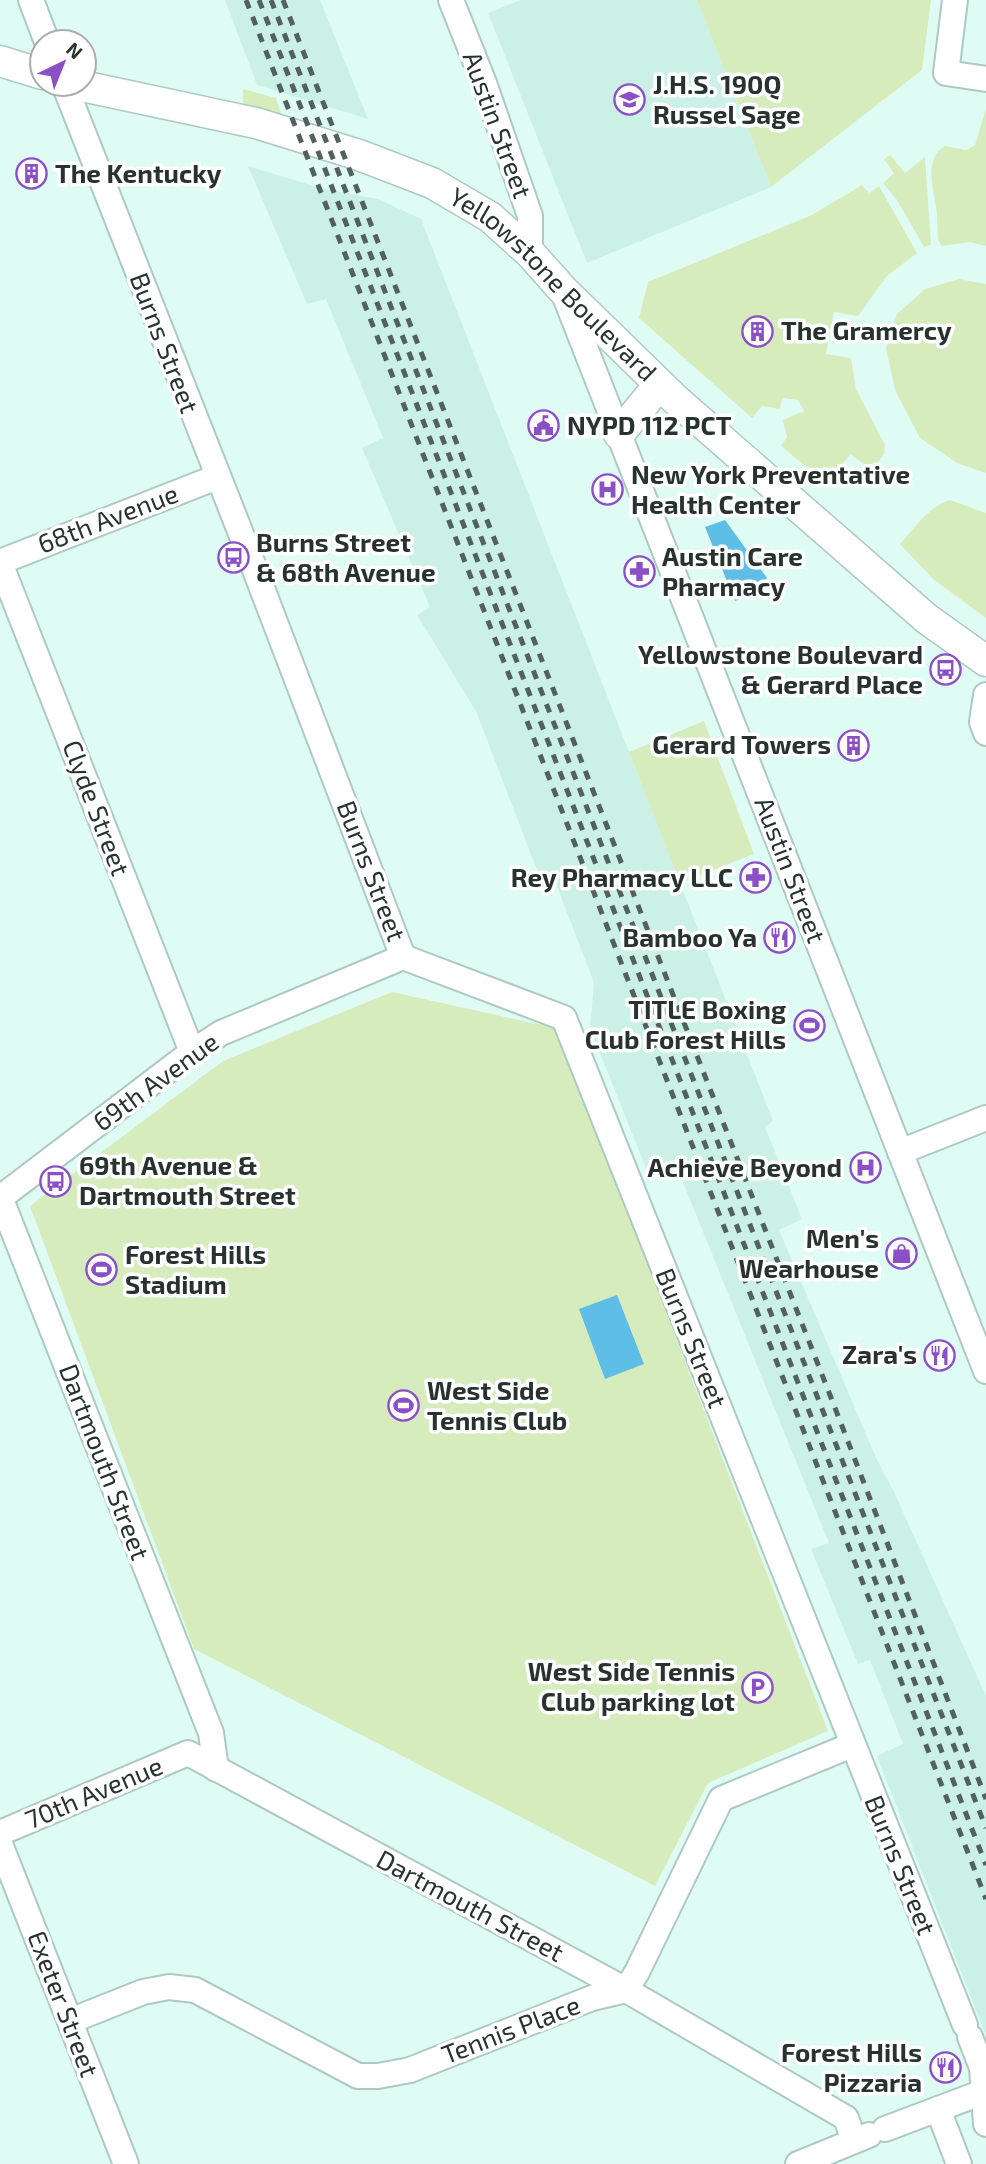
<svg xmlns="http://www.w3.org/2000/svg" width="986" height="2164" font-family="'Exo 2',sans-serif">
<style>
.built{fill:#cbf0e6}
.green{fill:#d7ecbd}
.water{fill:#5ebee6}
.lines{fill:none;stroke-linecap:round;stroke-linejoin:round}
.minor-casing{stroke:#adc9c1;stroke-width:28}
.tertiary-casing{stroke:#adc9c1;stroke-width:33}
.minor{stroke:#fff;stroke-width:24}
.tertiary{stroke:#fff;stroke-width:30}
.rail{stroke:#52615d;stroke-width:5;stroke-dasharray:9 9;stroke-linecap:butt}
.labels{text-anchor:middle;stroke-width:7;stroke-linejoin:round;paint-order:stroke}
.poi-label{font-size:26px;font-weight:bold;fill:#283330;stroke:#fff;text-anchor:start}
.street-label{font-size:26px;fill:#283330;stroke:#fff}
</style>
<rect width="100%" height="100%" fill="#dffcf4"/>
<g class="built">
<path d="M225,0H320L368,119L257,85Z"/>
<path d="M521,0H697L771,187L587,263L488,13Z"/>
<path d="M248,166L320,188L378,199L421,219L773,1121L765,1127L802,1219L779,1230L877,1460L894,1492L986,1696V2036L877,1756L903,1744L870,1660L858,1664L811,1549L829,1543L676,1165L649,1176L590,1028L594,983L552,873L540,878L476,711L417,615L430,607L362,448L383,438L326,299L307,304Z"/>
</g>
<g class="green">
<path d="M697,0H931L922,70L771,187Z"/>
<path d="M243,89L276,98L282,117L243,107Z"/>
<path d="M986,109V246L970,242L942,246L938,240C937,229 938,218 936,207C933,187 924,158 945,146L966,150L975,145Z"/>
<path d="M890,155L905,173L925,157L931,245L924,247L897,200L883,183L894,173L884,159Z"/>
<path d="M862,185L869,193L879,186L917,253L887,276L858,316L834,312L826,354L851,358L856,389L885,445L884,454L872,471L851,454L826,483L781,446L787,437L783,420L804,411L798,400L783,398L779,409L762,406L752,418L639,318L648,282L812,215Z"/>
<path d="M959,279L986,284V473L957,463L920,438L895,390L886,348L897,314L925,289Z"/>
<path d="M950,500L986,513V618L933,579L900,544C914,529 929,506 950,500Z"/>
<path d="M704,721L754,854L680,883L629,752Z"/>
<path d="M392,992L556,1028L828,1731L708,1783L655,1886L194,1649L30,1206L223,1061Z"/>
</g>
<g class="water">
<path d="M725,520L767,578L755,593L735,601L705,527Z"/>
<path d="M617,1295L644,1364L605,1379L579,1309Z"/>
</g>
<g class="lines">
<defs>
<g id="minor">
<path d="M31,0L47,42"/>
<path d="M451,0L484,83L530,216V253"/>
<path d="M955,0L946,73L986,79"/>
<path d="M64,84L247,549L403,957"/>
<path d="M564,294L986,1371"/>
<path d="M0,562L217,477"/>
<path d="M0,563L192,1052"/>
<path d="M986,695L982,722L986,733"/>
<path d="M403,957L564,1018L965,2025"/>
<path d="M900,1152L986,1118"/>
<path d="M0,1197L211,1733L216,1769"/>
<path d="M0,1198L192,1052L221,1033L403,957"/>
<path d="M0,1833L188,1753L626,1990L846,2118L854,2141"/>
<path d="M0,1844L126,2164"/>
<path d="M70,2021L143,1992L169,1987L195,1990L358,2076H378L410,2070L592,1998L626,1990L637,1972L721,1799L852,1745"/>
<path d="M970,2037L982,2068L986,2124"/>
<path d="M938,2109L959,2164"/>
<path d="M885,2129L986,2091"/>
<path d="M798,2164L869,2135"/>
</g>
<g id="tertiary">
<path d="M0,61L42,74"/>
<path id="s1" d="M73,84L256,123L359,155L432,183L490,217L530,253L563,290L676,400L927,619L986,661"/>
<path d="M619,434L659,385"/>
</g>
</defs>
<use href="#minor" class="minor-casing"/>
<use href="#tertiary" class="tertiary-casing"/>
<use href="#minor" class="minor"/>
<use href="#tertiary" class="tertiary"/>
<g class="rail">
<path d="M246,0L986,1899"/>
<path d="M259,0L986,1865"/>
<path d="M271,0L986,1828"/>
<path d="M283,0L830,1395L986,1799"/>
</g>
</g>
<defs>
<symbol id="school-ring" viewBox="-11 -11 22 22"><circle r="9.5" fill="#fff" stroke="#8c50c6" stroke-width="1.5"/><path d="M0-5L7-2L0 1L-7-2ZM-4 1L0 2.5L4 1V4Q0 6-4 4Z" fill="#8c50c6"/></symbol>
<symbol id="building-ring" viewBox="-11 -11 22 22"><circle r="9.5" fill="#fff" stroke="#8c50c6" stroke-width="1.5"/><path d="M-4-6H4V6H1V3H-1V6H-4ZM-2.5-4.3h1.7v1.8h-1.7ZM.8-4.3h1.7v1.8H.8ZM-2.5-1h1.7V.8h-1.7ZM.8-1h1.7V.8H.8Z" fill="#8c50c6"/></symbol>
<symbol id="civic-ring" viewBox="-11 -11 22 22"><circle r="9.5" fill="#fff" stroke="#8c50c6" stroke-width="1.5"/><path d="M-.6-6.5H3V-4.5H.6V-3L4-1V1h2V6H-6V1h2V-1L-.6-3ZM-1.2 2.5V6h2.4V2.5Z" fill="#8c50c6"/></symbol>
<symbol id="hospital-ring" viewBox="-11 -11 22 22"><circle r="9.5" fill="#fff" stroke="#8c50c6" stroke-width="1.5"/><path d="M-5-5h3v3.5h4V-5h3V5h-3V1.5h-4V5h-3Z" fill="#8c50c6"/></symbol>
<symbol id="bus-ring" viewBox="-11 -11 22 22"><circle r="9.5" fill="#fff" stroke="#8c50c6" stroke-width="1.5"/><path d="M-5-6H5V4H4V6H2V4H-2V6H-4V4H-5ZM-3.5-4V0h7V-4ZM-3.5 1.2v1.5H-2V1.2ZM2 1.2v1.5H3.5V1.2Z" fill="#8c50c6"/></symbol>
<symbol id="pharmacy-ring" viewBox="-11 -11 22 22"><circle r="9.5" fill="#fff" stroke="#8c50c6" stroke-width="1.5"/><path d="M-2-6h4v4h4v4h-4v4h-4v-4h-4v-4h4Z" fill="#8c50c6"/></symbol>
<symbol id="restaurant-ring" viewBox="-11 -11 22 22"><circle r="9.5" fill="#fff" stroke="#8c50c6" stroke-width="1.5"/><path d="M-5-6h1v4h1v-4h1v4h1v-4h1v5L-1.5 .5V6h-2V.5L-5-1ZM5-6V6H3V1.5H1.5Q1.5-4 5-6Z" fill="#8c50c6"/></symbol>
<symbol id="stadium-ring" viewBox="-11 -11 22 22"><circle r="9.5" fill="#fff" stroke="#8c50c6" stroke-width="1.5"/><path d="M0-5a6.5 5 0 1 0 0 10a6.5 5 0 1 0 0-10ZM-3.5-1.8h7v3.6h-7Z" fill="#8c50c6"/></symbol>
<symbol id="shop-ring" viewBox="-11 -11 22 22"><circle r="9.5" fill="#fff" stroke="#8c50c6" stroke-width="1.5"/><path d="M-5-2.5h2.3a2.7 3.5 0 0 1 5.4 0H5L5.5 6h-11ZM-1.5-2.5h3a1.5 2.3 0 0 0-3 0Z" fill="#8c50c6"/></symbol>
<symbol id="parking-ring" viewBox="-11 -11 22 22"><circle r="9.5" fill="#fff" stroke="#8c50c6" stroke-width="1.5"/><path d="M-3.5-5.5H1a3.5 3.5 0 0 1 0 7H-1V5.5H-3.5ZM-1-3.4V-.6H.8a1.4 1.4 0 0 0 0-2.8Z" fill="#8c50c6"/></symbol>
</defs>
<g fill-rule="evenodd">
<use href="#school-ring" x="612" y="82" width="35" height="35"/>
<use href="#building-ring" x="14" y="156" width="35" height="35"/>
<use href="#building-ring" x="740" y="314" width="35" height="35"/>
<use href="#civic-ring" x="526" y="408" width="35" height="35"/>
<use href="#hospital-ring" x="590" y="472" width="35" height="35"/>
<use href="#bus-ring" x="216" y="540" width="35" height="35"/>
<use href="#pharmacy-ring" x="622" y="554" width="35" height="35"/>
<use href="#bus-ring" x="928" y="652" width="35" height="35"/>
<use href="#building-ring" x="836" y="728" width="35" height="35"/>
<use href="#pharmacy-ring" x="738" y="860" width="35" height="35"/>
<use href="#restaurant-ring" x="762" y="920" width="35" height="35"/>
<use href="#stadium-ring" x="792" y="1008" width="35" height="35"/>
<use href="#hospital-ring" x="848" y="1150" width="35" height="35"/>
<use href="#bus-ring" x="38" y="1164" width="35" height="35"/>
<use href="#shop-ring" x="884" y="1236" width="35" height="35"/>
<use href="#stadium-ring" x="84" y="1252" width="35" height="35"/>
<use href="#restaurant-ring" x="922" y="1338" width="35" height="35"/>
<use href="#stadium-ring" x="386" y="1388" width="35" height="35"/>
<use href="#parking-ring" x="740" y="1670" width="35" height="35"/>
<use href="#restaurant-ring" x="928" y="2050" width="35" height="35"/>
</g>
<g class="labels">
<g class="poi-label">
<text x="653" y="94">J.H.S. 190Q<tspan x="653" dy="30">Russel Sage</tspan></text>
<text x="55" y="183">The Kentucky</text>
<text x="781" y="340">The Gramercy</text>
<text x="567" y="435">NYPD 112 PCT</text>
<text x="631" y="484">New York Preventative<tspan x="631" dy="30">Health Center</tspan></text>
<text x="256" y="552">Burns Street<tspan x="256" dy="30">&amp; 68th Avenue</tspan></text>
<text x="662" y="566">Austin Care<tspan x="662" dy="30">Pharmacy</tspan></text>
<text x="923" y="664" text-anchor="end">Yellowstone Boulevard<tspan x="923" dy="30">&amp; Gerard Place</tspan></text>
<text x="831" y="754" text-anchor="end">Gerard Towers</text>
<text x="733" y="887" text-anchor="end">Rey Pharmacy LLC</text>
<text x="757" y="947" text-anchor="end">Bamboo Ya</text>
<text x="786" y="1019" text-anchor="end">TITLE Boxing<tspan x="786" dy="30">Club Forest Hills</tspan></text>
<text x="79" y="1175">69th Avenue &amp;<tspan x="79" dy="30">Dartmouth Street</tspan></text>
<text x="842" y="1177" text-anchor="end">Achieve Beyond</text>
<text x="879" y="1248" text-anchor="end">Men's<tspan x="879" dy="30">Wearhouse</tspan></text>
<text x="125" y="1264">Forest Hills<tspan x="125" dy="30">Stadium</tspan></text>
<text x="917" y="1364" text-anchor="end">Zara's</text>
<text x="427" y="1400">West Side<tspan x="427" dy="30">Tennis Club</tspan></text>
<text x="735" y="1681" text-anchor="end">West Side Tennis<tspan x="735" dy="30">Club parking lot</tspan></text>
<text x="922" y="2062" text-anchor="end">Forest Hills<tspan x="922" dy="30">Pizzaria</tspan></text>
</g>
<g class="street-label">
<text transform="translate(497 125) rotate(70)" y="9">Austin Street</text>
<text dy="9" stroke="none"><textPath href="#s1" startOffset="532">Yellowstone Boulevard</textPath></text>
<text transform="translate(164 343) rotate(69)" y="9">Burns Street</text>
<text transform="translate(108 519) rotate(-21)" y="9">68th Avenue</text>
<text transform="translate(96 808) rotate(69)" y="9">Clyde Street</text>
<text transform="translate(790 870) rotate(69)" y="9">Austin Street</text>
<text transform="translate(371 871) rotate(69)" y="9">Burns Street</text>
<text transform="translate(156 1082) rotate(-36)" y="9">69th Avenue</text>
<text transform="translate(691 1338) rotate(68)" y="9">Burns Street</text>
<text transform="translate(104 1462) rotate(69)" y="9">Dartmouth Street</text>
<text transform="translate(94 1793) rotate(-23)" y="9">70th Avenue</text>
<text transform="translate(900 1865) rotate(68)" y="9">Burns Street</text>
<text transform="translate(470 1906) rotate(28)" y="9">Dartmouth Street</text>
<text transform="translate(63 2004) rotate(69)" y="9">Exeter Street</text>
<text transform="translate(511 2030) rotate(-21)" y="9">Tennis Place</text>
</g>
</g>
<g transform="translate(63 63) rotate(43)"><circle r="33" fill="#ffffff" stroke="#a9adac" stroke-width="2"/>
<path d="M0-5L12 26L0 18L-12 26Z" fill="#8c50c6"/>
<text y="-10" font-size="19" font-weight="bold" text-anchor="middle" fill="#283330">N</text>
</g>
</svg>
